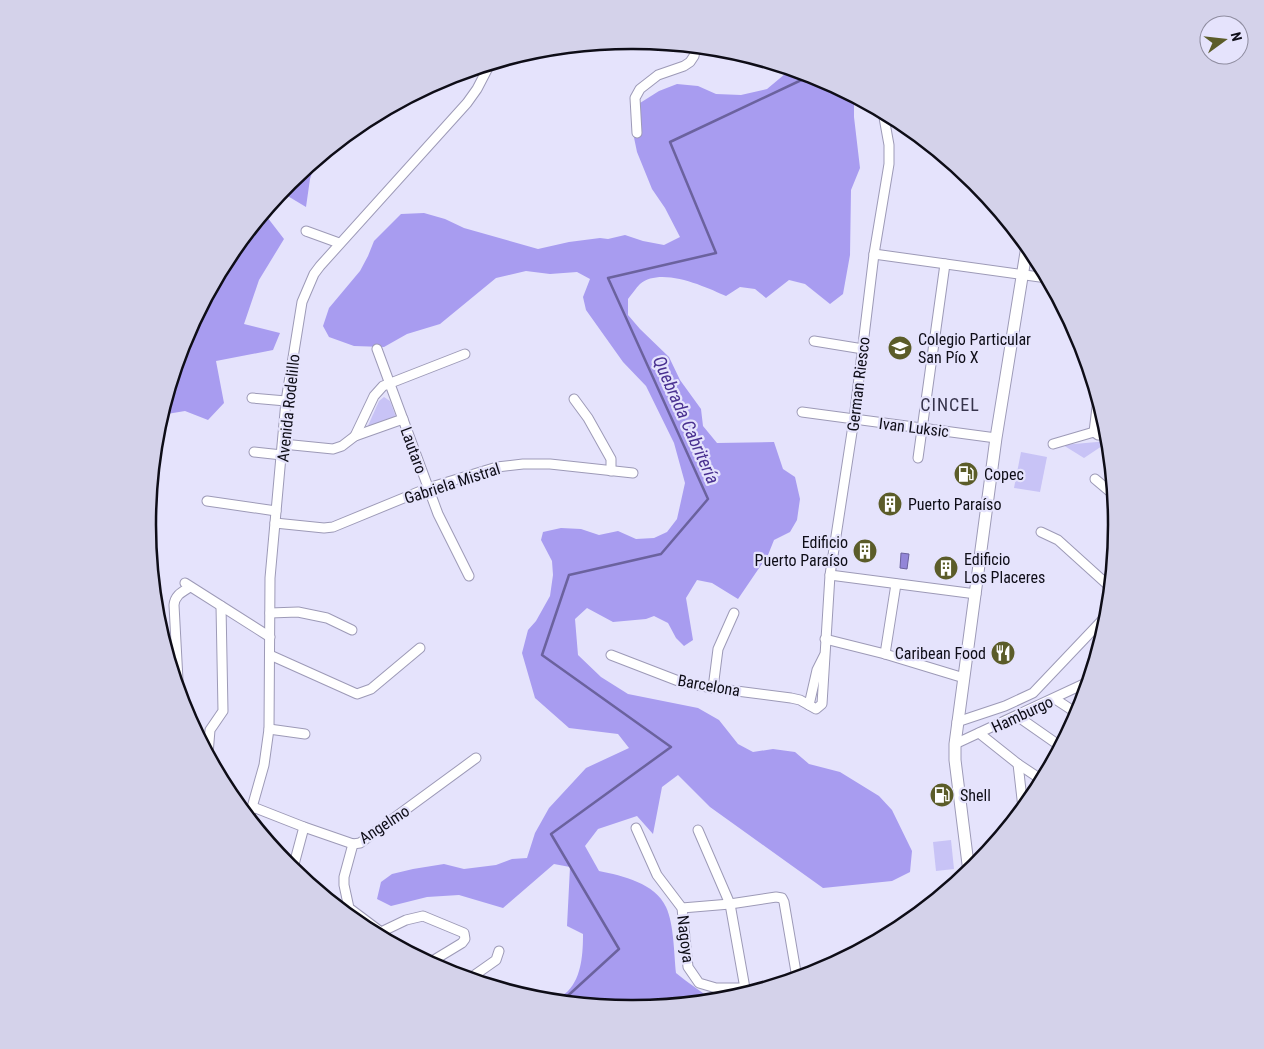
<svg xmlns="http://www.w3.org/2000/svg" width="1264" height="1049" font-family="'Roboto Condensed',sans-serif">
<style>
.green{fill:#c8c3f6}
.forest{fill:#a89cf0}
.water{fill:#9386d8;stroke:#6b629e}
.lines{fill:none;stroke-linecap:round;stroke-linejoin:round}
.stream{stroke:#6b629e;stroke-width:2.5}
.minor-casing{stroke:#9d9ab7;stroke-width:11}
.major-casing{stroke:#9d9ab7;stroke-width:13}
.minor{stroke:#fff;stroke-width:9}
.major{stroke:#fff;stroke-width:11}
.labels{text-anchor:middle;stroke-width:4.5;stroke-linejoin:round;paint-order:stroke}
.poi-label{font-size:16px;fill:#0e0d17;stroke:#e5e3fc;text-anchor:start}
.street-label{font-size:16px;fill:#0e0d17;stroke:#e5e3fc}
.neighbourhood-label{font-size:18px;letter-spacing:1px;fill:#37344c;stroke:#e5e3fc}
.water-label{font-size:18px;font-style:italic;fill:#493090;stroke:#e5e3fc}
.rim{fill:none;stroke:#0e0d17;stroke-width:2.5}
</style>
<rect width="100%" height="100%" fill="#e5e3fc"/>
<g class="green">
<path d="M384,397L390,401L396,417L367,428L379,401Z"/>
<path d="M1108,441V442L1084,458L1063,445Z"/>
<path d="M1021,452L1047,457L1040,492L1014,488Z"/>
<path d="M951,840L954,869L936,871L933,842Z"/>
</g>
<g class="forest">
<path d="M791,69L818,77L854,96V117L860,168L851,190L850,255L843,294L830,304L805,284L789,280L766,298L755,289L740,287L726,296C706,287 661,266 640,284C636,288 632,294 628,299V315L640,329L669,357L680,380L701,409L703,426L717,443L774,442L783,469L795,477L800,499L797,520L790,532L774,540L768,555L738,599L712,583L697,580L686,598L693,640L684,646L676,638L668,623L654,616L646,619L613,622L587,608L575,619L578,655L601,677L628,694L698,708L719,720L738,744L753,752L773,749L795,752L809,764L840,772L879,796L892,810L912,851L910,872L892,881L823,888L710,807L678,775L662,787L653,834L637,816L598,829L585,846L599,871C623,876 655,883 666,907C674,924 674,954 676,973C688,983 701,991 713,1001L632,1009L552,1001C557,998 564,995 568,991C582,977 583,952 583,934L567,926L570,867L554,864L503,908L459,895L427,897L391,906L377,899L381,882L392,874L413,869L444,864L464,869L496,865L512,859L527,858L535,833L549,808L586,768L629,748L618,734L569,728L535,698L522,653L528,630L536,621L550,596L553,575L552,561L541,540L543,532L561,528L581,529L599,535L618,531L636,539L654,538L667,532L677,519L685,483L674,443L646,386L623,362L586,310L583,297L590,279L577,272L550,274L526,271L496,278L440,324L407,334L384,347L354,346L329,337L323,326L329,308L360,271L368,256L374,241L401,214L424,213L445,219L464,228L538,249L569,242L600,238L608,239L625,235L643,241L664,245L680,237L665,208L652,189L637,152L631,123L640,103L659,91L677,84L698,86L716,94L741,95L767,89Z"/>
<path d="M316,160L310,179L306,207L281,192L290,182Z"/>
<path d="M264,213L284,239L259,280L244,324L280,333L273,350L216,361L224,403L208,420L185,411L161,415L184,339L229,255Z"/>
</g>
<path class="water" d="M901,553L909,554L907,569L900,568Z"/>
<g class="lines">
<path class="stream" d="M561,1002L619,949L551,834L671,747L542,655L569,575L661,554L708,499L608,278L716,253L670,142L812,75"/>
<defs>
<g id="minor">
<path d="M637,133L635,98L640,89L658,75L684,66L690,62L694,56L696,46"/>
<path d="M306,231L339,243"/>
<path d="M874,254L1047,278"/>
<path d="M814,341L863,349"/>
<path d="M377,349L438,514L469,576"/>
<path d="M252,398L286,401"/>
<path d="M574,399L588,418L611,459V471"/>
<path d="M802,412L996,438"/>
<path d="M1094,432L1098,399"/>
<path d="M355,436L374,396L383,386L465,354"/>
<path d="M283,444L333,449L342,446L355,436L403,419"/>
<path d="M1053,444L1094,432L1098,435L1108,434"/>
<path d="M254,452L282,455"/>
<path d="M918,458L945,264"/>
<path d="M1095,479L1114,495"/>
<path d="M207,501L276,511"/>
<path d="M275,523L324,528L333,527L428,488L497,467L523,464H550L633,473"/>
<path d="M1041,532L1058,540L1110,587"/>
<path d="M830,575L976,594"/>
<path d="M185,583L270,637"/>
<path d="M270,613L298,612L327,618L352,630"/>
<path d="M825,639L885,654L964,678"/>
<path d="M885,654L896,584"/>
<path d="M270,655L357,694L371,689L420,648"/>
<path d="M611,655L681,682L713,688L791,698L800,700L816,709L822,704L830,575L854,419L874,254L889,164V145L883,112"/>
<path d="M178,680L174,605C175,595 182,592 190,587"/>
<path d="M713,688L718,649L734,613"/>
<path d="M1055,699L1078,714"/>
<path d="M809,705L817,670L824,656"/>
<path d="M1017,716L1060,746"/>
<path d="M957,722L1005,706L1033,693L1108,614"/>
<path d="M269,729L305,734"/>
<path d="M979,733L1018,764L1042,780"/>
<path d="M955,744L1088,682"/>
<path d="M208,754L210,730L223,711L221,606"/>
<path d="M1018,764L1023,808"/>
<path d="M253,807L304,827L353,844L360,843L476,758"/>
<path d="M249,818L264,765L269,729L270,578L286,401L302,302L314,274L320,266L467,103L477,89L490,64"/>
<path d="M636,828L657,875L682,908L688,967L699,983L716,988H745"/>
<path d="M698,830L730,904L746,994"/>
<path d="M353,844L344,877V885L349,908L381,932L392,943"/>
<path d="M293,868L304,827"/>
<path d="M682,908L730,904L776,897L782,898L784,902L797,978"/>
<path d="M381,932L406,920L423,916L464,933L465,939L462,943L429,963"/>
<path d="M469,979L496,960L499,951"/>
</g>
<path id="major" d="M969,872L955,760V744L996,438L1027,246"/>
</defs>
<use href="#minor" class="minor-casing"/>
<use href="#major" class="major-casing"/>
<use href="#minor" class="minor"/>
<use href="#major" class="major"/>
</g>
<defs>
<symbol id="school-disc" viewBox="-11 -11 22 22"><circle r="9.5" fill="#5b5c29" stroke="#e5e3fc"/><path d="M0-5L7-2L0 1L-7-2ZM-4 1L0 2.5L4 1V4Q0 6-4 4Z" fill="#fff"/></symbol>
<symbol id="fuel-disc" viewBox="-11 -11 22 22"><circle r="9.5" fill="#5b5c29" stroke="#e5e3fc"/><path d="M-5.5-6h7V0h2V4h1.3V-2.5L3-4.5l.8-.8L6-3V5H2.5V1h-1V6h-7ZM-4.2-4.7v3.2H.2V-4.7Z" fill="#fff"/></symbol>
<symbol id="building-disc" viewBox="-11 -11 22 22"><circle r="9.5" fill="#5b5c29" stroke="#e5e3fc"/><path d="M-4-6H4V6H1V3H-1V6H-4ZM-2.5-4.3h1.7v1.8h-1.7ZM.8-4.3h1.7v1.8H.8ZM-2.5-1h1.7V.8h-1.7ZM.8-1h1.7V.8H.8Z" fill="#fff"/></symbol>
<symbol id="restaurant-disc" viewBox="-11 -11 22 22"><circle r="9.5" fill="#5b5c29" stroke="#e5e3fc"/><path d="M-5-6h1v4h1v-4h1v4h1v-4h1v5L-1.5 .5V6h-2V.5L-5-1ZM5-6V6H3V1.5H1.5Q1.5-4 5-6Z" fill="#fff"/></symbol>
</defs>
<g fill-rule="evenodd">
<use href="#school-disc" x="886" y="334" width="28" height="28"/>
<use href="#fuel-disc" x="952" y="460" width="28" height="28"/>
<use href="#building-disc" x="876" y="490" width="28" height="28"/>
<use href="#building-disc" x="851" y="537" width="28" height="28"/>
<use href="#building-disc" x="932" y="554" width="28" height="28"/>
<use href="#restaurant-disc" x="989" y="639" width="28" height="28"/>
<use href="#fuel-disc" x="928" y="781" width="28" height="28"/>
</g>
<g class="labels">
<g class="poi-label">
<text x="918" y="345">Colegio Particular<tspan x="918" dy="18">San Pío X</tspan></text>
<text x="984" y="480">Copec</text>
<text x="908" y="510">Puerto Paraíso</text>
<text x="848" y="548" text-anchor="end">Edificio<tspan x="848" dy="18">Puerto Paraíso</tspan></text>
<text x="964" y="565">Edificio<tspan x="964" dy="18">Los Placeres</tspan></text>
<text x="986" y="659" text-anchor="end">Caribean Food</text>
<text x="960" y="801">Shell</text>
</g>
<g class="street-label">
<text transform="translate(858 384) rotate(-83)" y="6">German Riesco</text>
<text transform="translate(288 408) rotate(-84)" y="6">Avenida Rodelillo</text>
<text transform="translate(914 427) rotate(7)" y="6">Ivan Luksic</text>
<text transform="translate(414 450) rotate(70)" y="6">Lautaro</text>
<text transform="translate(452 483) rotate(-18)" y="6">Gabriela Mistral</text>
<text transform="translate(709 685) rotate(10)" y="6">Barcelona</text>
<text transform="translate(1022 714) rotate(-25)" y="6">Hamburgo</text>
<text transform="translate(384 824) rotate(-33)" y="6">Angelmo</text>
<text transform="translate(686 939) rotate(83)" y="6">Nagoya</text>
</g>
<g class="neighbourhood-label">
<text x="950" y="411">CINCEL</text>
</g>
<g class="water-label">
<text transform="translate(686 420) rotate(66)" y="6">Quebrada Cabritería</text>
</g>
</g>
<path d="M0 0H1264V1049H0ZM631 49H633A475 475 0 0 1 1108 524V525A475 475 0 0 1 633 1000H631A475 475 0 0 1 156 525V524A475 475 0 0 1 631 49Z" fill="#d4d2ea" fill-rule="evenodd"/>
<path class="rim" d="M631 49H633A475 475 0 0 1 1108 524V525A475 475 0 0 1 633 1000H631A475 475 0 0 1 156 525V524A475 475 0 0 1 631 49Z"/>
<g transform="translate(1224 40) rotate(75)"><circle r="24" fill="#e5e3fc" stroke="#8f8da0"/>
<path d="M0-4L9 19L0 12L-9 19Z" fill="#5b5c29"/>
<text y="-8" font-size="14" font-weight="bold" text-anchor="middle" fill="#0e0d17">N</text>
</g>
</svg>
